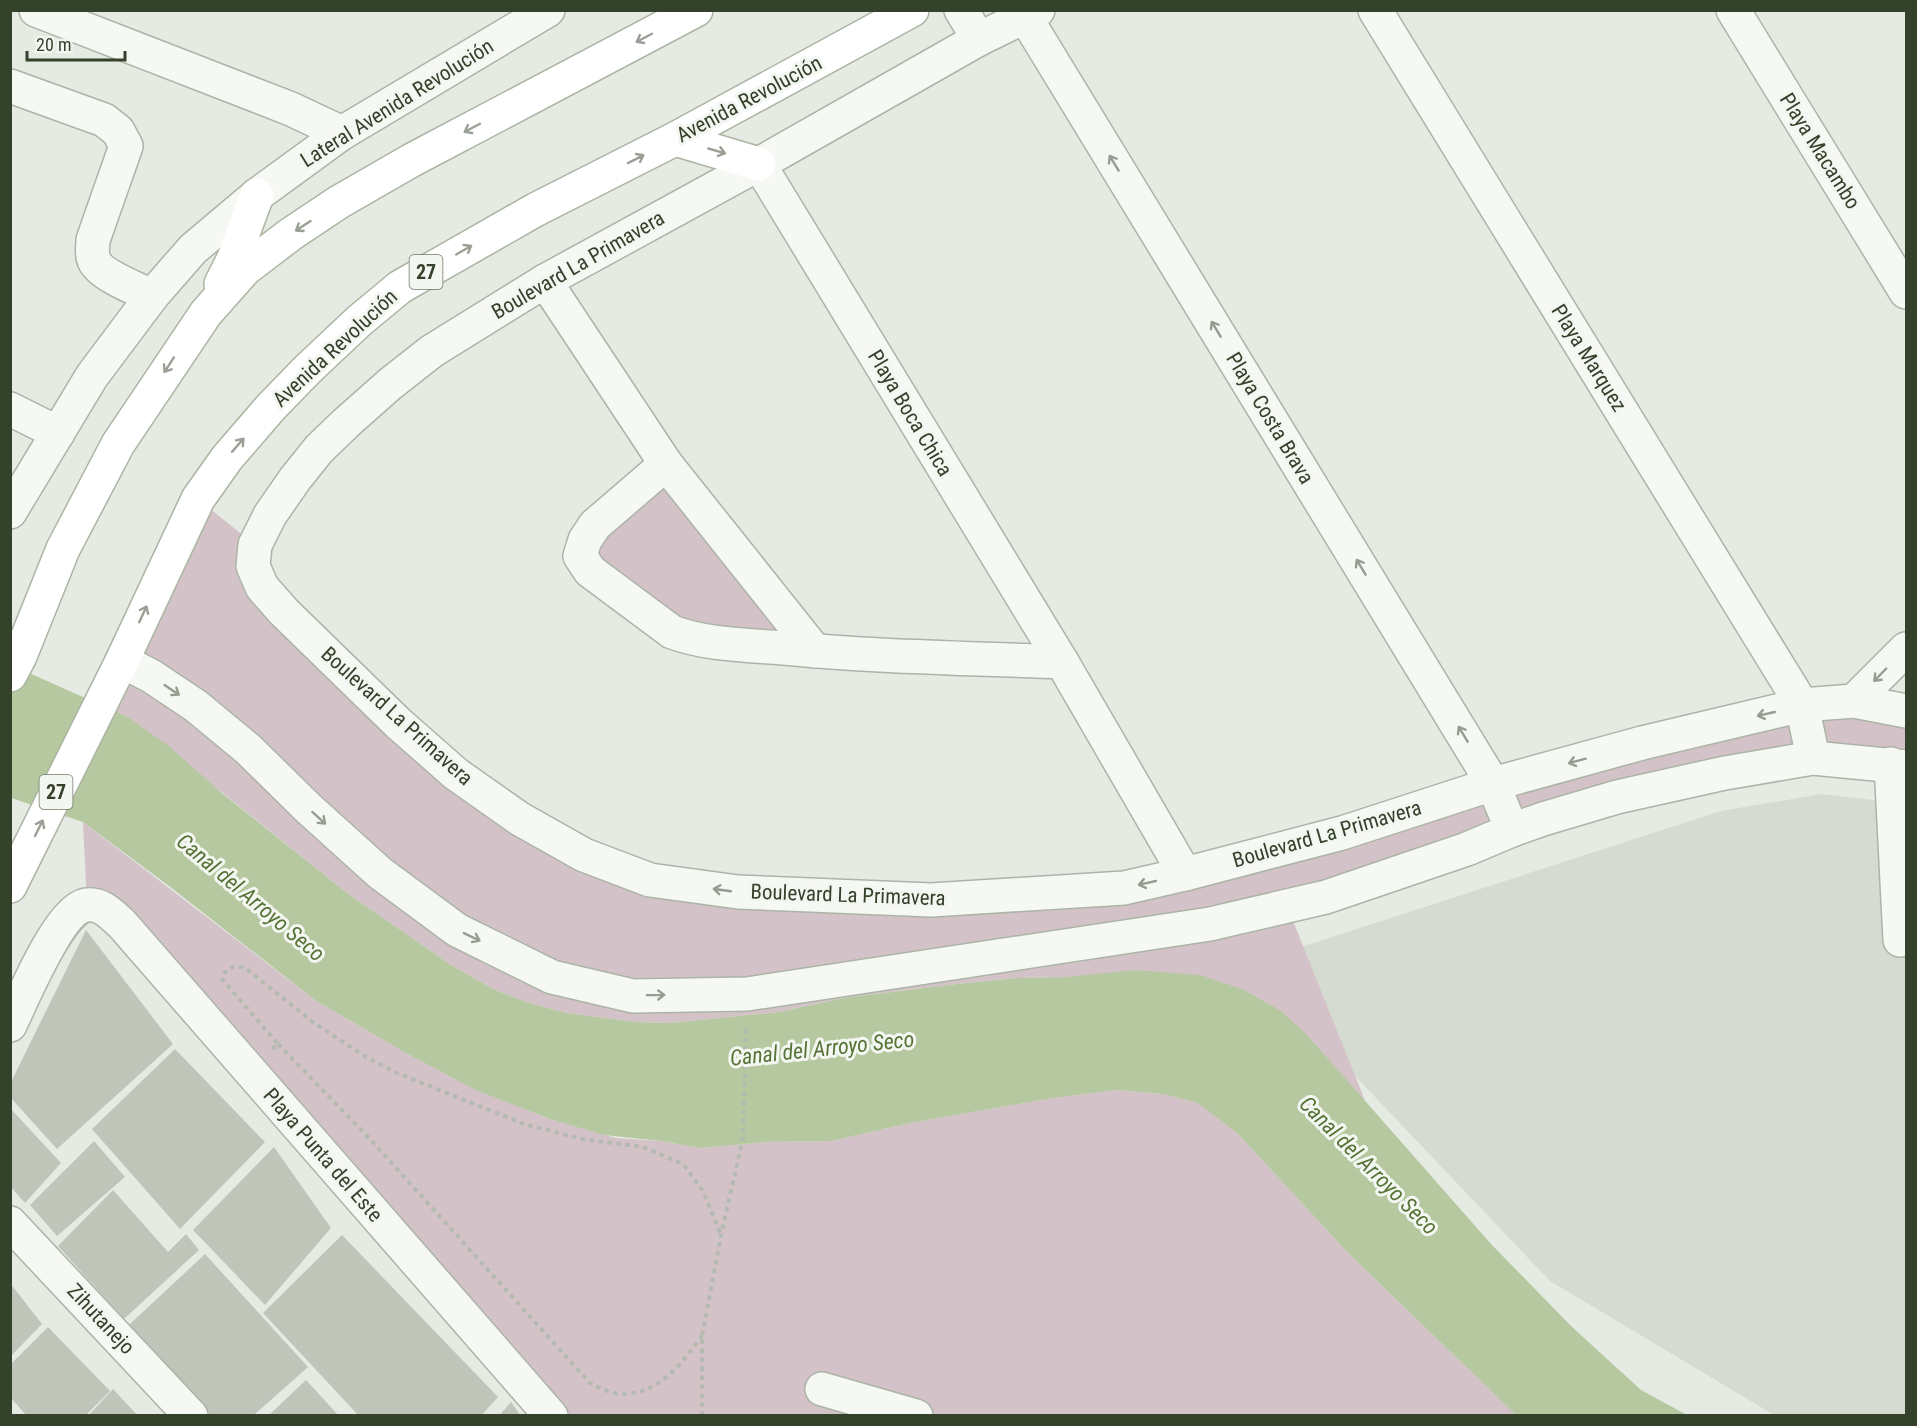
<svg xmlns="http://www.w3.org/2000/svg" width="1917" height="1426" font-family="'Roboto Condensed',sans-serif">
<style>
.built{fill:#d5dbd0}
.green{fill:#d3c3c8}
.water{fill:#b5c89f}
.building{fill:#bfc6b9}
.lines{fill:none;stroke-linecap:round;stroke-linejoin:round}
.minor-casing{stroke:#acb4a7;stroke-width:36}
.major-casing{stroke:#abb5a2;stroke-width:36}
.path{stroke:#b4bab0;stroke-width:4;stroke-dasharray:4.5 4.5;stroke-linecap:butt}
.minor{stroke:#f6f8f4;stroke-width:33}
.major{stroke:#fff;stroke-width:33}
.oneway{stroke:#9aa095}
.oneway2{stroke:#959c90}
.labels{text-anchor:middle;stroke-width:6;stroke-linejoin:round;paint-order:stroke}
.shield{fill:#f4f7f1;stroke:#6e7866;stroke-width:1.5}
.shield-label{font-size:20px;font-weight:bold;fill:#34412b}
.street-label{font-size:21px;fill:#34412b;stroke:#f4f7f1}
.water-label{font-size:22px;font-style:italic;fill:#567336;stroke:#f4f7f1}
</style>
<rect width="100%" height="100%" fill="#e5eae2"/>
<path class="built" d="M1822,794L1906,804V1415H1774L1550,1281L1318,1037L1292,950L1721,811Z"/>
<g class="green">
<path d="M666,464L815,651L687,638L582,549Z"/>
<path d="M198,499L255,545L253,566L456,774L650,880L1124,888L1802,705L1906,711V767L1813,758L1287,906L1366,1103L1308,1036L1067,977L1017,978L957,984L844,998L779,1012L670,1023L635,1022L567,1013L529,1003L495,990L451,965L347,893L128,717L99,704Z"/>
<path d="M83,822L315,1000L404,1052L477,1090L550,1119L616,1138L661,1141L700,1148L766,1142L831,1141L910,1123L1053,1098L1116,1090L1163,1094L1199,1103L1238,1134L1348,1253L1516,1415H570L292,1113L87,905Z"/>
</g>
<path class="water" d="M11,665L128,717L170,747L223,794L347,893L451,965L495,990L529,1003L567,1013L635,1022L670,1023L779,1012L844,998L957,984L1017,978L1067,977L1135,970L1200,975L1242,989L1281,1011L1308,1036L1491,1244L1571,1326L1641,1390L1687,1415H1516L1348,1253L1238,1134L1198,1103L1163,1094L1116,1090L1053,1098L910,1123L831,1141L766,1142L700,1148L661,1141L604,1135L550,1119L476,1090L404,1052L315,1000L169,886L83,822L11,798Z"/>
<g class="building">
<path d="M86,930L173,1044L57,1149L10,1097V1084Z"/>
<path d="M175,1049L265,1142L180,1229L92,1129Z"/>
<path d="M10,1108L61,1163L25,1203L10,1186Z"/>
<path d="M94,1141L125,1177L57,1236L30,1205Z"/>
<path d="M274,1147L331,1228L265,1305L193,1230Z"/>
<path d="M113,1190L168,1252L186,1234L199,1250L124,1319L58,1246Z"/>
<path d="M342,1235L498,1397L481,1416H359L263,1313Z"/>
<path d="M205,1254L308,1367L253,1416H211L129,1325Z"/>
<path d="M10,1283L42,1324L10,1357Z"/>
<path d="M48,1327L110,1391L85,1416H27L10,1397V1365Z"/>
<path d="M306,1380L339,1416H268Z"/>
<path d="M113,1389L138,1416H88Z"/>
<path d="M511,1402L521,1416H499Z"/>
</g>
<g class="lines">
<defs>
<g id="minor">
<path d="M36,10L291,109L342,133"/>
<path d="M961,10L979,39"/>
<path d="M1021,10L1493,784L1512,830"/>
<path d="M1038,10L979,39L759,164L545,281L432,351L390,384L346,423L319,449L295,479L270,515L255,545L253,566L262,587L284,612L398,723L456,774L520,819L584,855L650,880L738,892L931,900L1124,888L1185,874L1342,833L1493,784L1642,743L1802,705L1854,701L1906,711"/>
<path d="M1375,10L1802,705L1813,758"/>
<path d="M1733,10L1906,292"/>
<path d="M10,86L104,120L118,131L126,146L93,240C93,247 91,254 94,260C100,275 137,289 152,296"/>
<path d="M759,164L1062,662L1185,874"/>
<path d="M545,281L666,464L815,651"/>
<path d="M10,409L58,433"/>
<path d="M666,464L595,525L585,540L580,556L590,571L672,632C707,645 747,645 784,648C876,657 969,658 1062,662"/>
<path d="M10,512L92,376L152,296L193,249L257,195L342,133L548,10"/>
<path d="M122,661L151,676L196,706L248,749L308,808L380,873L457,930L552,977L633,996L747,994L1210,924L1326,897L1467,849L1512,830L1543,819L1617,797L1725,773L1813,758L1906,767"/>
<path d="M1854,701L1906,649"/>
<path d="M1891,764L1900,940"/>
<path d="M10,1025C22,1000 59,910 86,905C102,903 112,915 122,924L551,1416"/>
<path d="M10,1223L191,1416"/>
<path d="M822,1389L916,1416"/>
</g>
<g id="major">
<path d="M675,139L759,164"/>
<path d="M221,284L234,258L257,195"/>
<path d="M10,675L20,656L63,549L118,444L206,313L245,269L291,234L339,202L412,160L696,10"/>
<path d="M10,886L122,661L198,499L227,458L271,407L308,369L359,321L400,287L535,210L675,139L912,10"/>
</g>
</defs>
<use href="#minor" class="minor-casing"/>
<use href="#major" class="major-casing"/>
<g class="path">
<path d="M278,1044L370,1139L590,1383C600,1388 614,1395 626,1394C663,1391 682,1362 702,1336"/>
<path d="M272,1049L278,1044L222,979L224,973L232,967H244L314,1023L366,1057L397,1073L524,1124L582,1139L643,1147L683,1164L703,1191L721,1235"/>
<path d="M702,1416V1336L721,1235L743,1138L746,1027"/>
</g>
<use href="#minor" class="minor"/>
<use href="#major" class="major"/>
</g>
<defs><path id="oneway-shaft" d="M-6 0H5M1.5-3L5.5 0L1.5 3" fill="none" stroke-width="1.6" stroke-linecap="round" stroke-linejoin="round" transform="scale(1.5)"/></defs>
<g class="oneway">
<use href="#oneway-shaft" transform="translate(644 38) rotate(152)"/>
<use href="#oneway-shaft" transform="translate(472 128) rotate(152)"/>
<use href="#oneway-shaft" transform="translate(717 151) rotate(16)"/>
<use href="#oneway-shaft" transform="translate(636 159) rotate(-27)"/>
<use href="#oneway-shaft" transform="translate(303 226) rotate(147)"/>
<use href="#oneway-shaft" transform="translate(464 250) rotate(-30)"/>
<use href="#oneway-shaft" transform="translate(169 365) rotate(123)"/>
<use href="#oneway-shaft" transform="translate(238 445) rotate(-49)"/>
<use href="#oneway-shaft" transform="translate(143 614) rotate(-65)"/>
<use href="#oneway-shaft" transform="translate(39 828) rotate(-64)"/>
</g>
<g class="oneway2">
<use href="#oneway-shaft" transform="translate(1114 163) rotate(-121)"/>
<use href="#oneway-shaft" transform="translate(1216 329) rotate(-121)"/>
<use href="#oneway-shaft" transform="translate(1361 567) rotate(-121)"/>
<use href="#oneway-shaft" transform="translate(1880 675) rotate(134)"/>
<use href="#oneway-shaft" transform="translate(172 690) rotate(34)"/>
<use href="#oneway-shaft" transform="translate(1766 714) rotate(167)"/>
<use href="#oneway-shaft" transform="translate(1463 734) rotate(-121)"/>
<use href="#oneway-shaft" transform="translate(1577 761) rotate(165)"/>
<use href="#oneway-shaft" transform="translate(319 818) rotate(42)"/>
<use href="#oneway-shaft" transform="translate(1147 883) rotate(167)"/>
<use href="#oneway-shaft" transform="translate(722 890) rotate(-172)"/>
<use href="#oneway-shaft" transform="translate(472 937) rotate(26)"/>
<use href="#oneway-shaft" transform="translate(656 995) rotate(-1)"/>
</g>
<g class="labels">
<g class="shield">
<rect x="409.5" y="255" width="33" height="34" rx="4.5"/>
<rect x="39.5" y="775" width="33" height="34" rx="4.5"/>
</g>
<g class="shield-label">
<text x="426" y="279">27</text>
<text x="56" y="799">27</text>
</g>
<g class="street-label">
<text transform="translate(749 99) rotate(-28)" y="7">Avenida Revolución</text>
<text transform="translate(397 103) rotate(-32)" y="7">Lateral Avenida Revolución</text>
<text transform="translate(1820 151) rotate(58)" y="7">Playa Macambo</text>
<text transform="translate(578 265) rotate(-30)" y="7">Boulevard La Primavera</text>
<text transform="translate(335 348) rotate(-43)" y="7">Avenida Revolución</text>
<text transform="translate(1589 358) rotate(58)" y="7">Playa Marquez</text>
<text transform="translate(910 413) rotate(59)" y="7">Playa Boca Chica</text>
<text transform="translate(1270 418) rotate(59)" y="7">Playa Costa Brava</text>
<text transform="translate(397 716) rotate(42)" y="7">Boulevard La Primavera</text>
<text transform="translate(1327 834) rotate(-16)" y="7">Boulevard La Primavera</text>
<text transform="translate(848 895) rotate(2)" y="7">Boulevard La Primavera</text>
<text transform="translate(323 1155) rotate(49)" y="7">Playa Punta del Este</text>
<text transform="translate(101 1319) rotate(47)" y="7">Zihutanejo</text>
</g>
<g class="water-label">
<text transform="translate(251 897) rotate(40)" y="8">Canal del Arroyo Seco</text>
<text transform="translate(822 1048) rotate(-6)" y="8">Canal del Arroyo Seco</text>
<text transform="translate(1369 1165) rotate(45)" y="8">Canal del Arroyo Seco</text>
</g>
</g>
<rect width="1917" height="1426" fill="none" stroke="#34412b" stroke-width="24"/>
<path d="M27 51v9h98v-9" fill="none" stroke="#34412b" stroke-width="3"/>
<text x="36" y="51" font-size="18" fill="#34412b" stroke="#f4f7f1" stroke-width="4.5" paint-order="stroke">20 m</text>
</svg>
